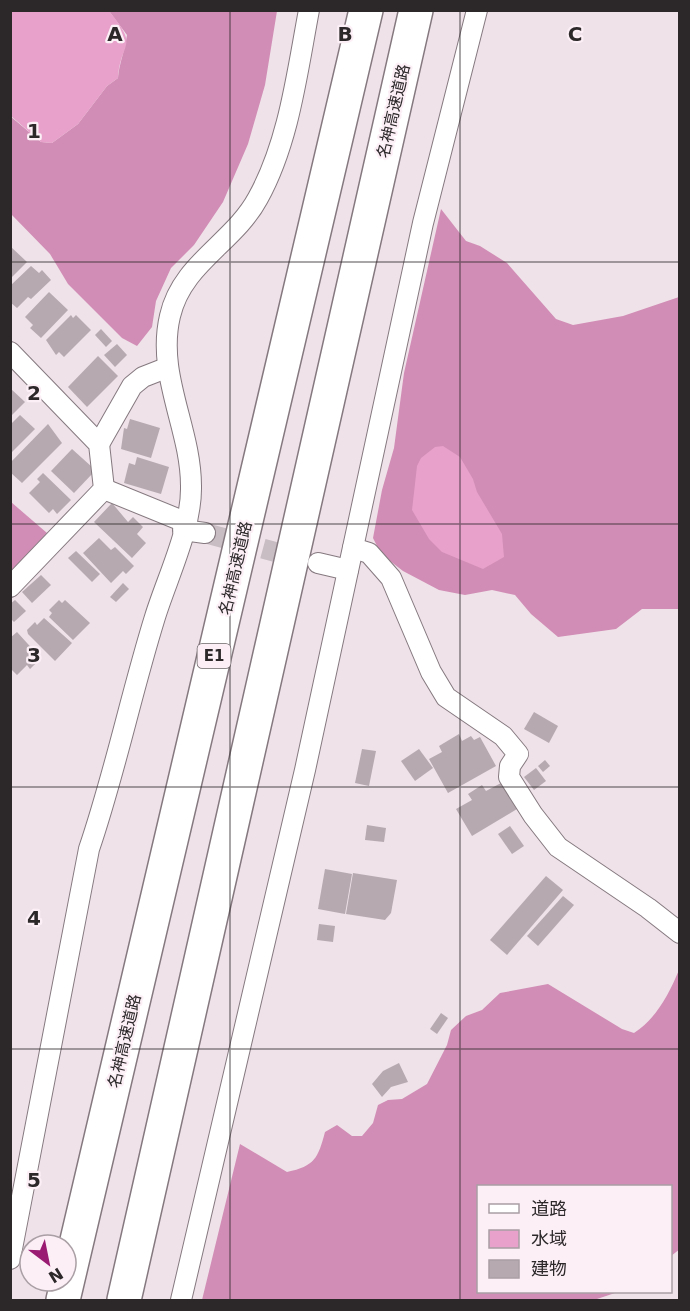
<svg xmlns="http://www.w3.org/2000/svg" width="690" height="1311" font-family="'DejaVu Sans','Noto Sans JP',sans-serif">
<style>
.forest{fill:#d18db5}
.water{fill:#e7a1ca}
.building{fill:#b6aab0}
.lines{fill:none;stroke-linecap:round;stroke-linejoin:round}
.street-tunnel{stroke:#c8bdc3;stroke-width:20;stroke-dasharray:20 10;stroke-linecap:butt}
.street-casing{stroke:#85797f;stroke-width:22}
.highway-casing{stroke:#85797f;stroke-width:36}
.street{stroke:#fff;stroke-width:20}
.highway{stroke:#fff;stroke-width:33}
.grid{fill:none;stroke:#2c282a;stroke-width:1.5;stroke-opacity:0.55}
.labels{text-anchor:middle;stroke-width:4.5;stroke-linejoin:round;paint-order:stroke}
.shield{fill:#fceff6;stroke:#6a6467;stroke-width:1.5}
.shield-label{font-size:15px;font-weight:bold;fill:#2c282a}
.street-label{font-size:16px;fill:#2c282a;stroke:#fceff6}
.grid-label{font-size:20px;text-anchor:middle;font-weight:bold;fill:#2c282a;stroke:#fceff6;stroke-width:4.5;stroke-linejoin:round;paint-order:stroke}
</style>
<rect width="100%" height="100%" fill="#efe2e9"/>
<g class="forest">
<path d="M109,11H277L265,85L248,144L223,202L194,245L171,268L156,301L152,327L137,346L122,338L68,284L50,254L11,214L10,116L41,142L52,143L78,124L107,86L118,78C119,64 125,50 127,35Z"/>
<path d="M441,209L466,241L480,246L507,263L556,319L573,325L623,316L679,297V609H642L616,629L558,637L531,614L515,595L492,590L465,595L439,590L403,571L381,554L373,538L382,490L394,448L404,373Z"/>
<path d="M11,502L47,533L11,571Z"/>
<path d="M679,970L680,1249L671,1256L670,1186H478V1292H618L594,1300H202L240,1144L287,1172C315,1166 318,1158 325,1132L337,1125L352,1136H362L373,1123L378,1105L388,1100L402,1099L427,1084L447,1045L451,1030L466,1016L482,1010L500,993L548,984L622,1029L634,1033C656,1019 669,994 679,970Z"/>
</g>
<g class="water">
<path d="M10,11H109C140,49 121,40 118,78L107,86L78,124L52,143L41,142L11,116Z"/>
<path d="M443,446L460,457L473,479L477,492L502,534L504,557L483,569L442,552L429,539L412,510L417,466L421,458L435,447Z"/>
</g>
<g class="building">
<path d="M10,246L27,262L10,279Z"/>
<path d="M31,266L39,273L42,270L51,280L31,299L28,297L17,308L10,302V286Z"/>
<path d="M49,292L68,310L41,338L30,328L33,325L25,317Z"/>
<path d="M71,315L73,318L76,315L91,330L64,357L59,352L56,355L46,340Z"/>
<path d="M101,329L112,341L106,347L95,335Z"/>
<path d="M117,344L127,355L115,367L104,355Z"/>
<path d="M98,356L118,376L87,407L68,387Z"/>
<path d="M10,388L25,402L10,417Z"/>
<path d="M20,415L35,429L10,454V425Z"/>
<path d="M130,419L160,428L151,458L121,449L124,428L127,429Z"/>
<path d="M48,424L62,443L22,483L10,472V463Z"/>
<path d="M72,449L92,467L93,473L74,493L51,471Z"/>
<path d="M137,457L169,467L161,494L124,483L129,463L135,465Z"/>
<path d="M43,473L71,500L57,514L53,509L49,513L29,493L40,482L37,479Z"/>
<path d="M112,503L128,522L133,517L143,527L137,534L146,543L132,558L94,522Z"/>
<path d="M99,538L111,550L115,547L134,566L126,574L123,571L111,583L83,553Z"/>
<path d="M76,551L100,574L92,582L68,558Z"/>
<path d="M41,575L51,585L32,603L22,592Z"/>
<path d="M123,583L129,589L116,602L110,597Z"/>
<path d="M15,600L26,611L14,622L10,618V604Z"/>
<path d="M59,600L62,603L65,600L90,623L73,640L49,617L52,613L49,610Z"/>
<path d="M44,618L72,643L55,661L28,634L27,630L35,622L37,625Z"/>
<path d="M17,632L37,654L35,656L39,660L30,669L27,665L17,675L10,668V638Z"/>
<path d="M534,712L558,726L549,743L524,729Z"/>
<path d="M459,734L462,741L471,736L474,740L480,737L496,766L448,793L429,759L442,752L439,746Z"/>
<path d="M362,749L376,751L369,786L355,783Z"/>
<path d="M419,749L433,768L415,781L401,761Z"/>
<path d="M545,760L550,766L543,772L538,766Z"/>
<path d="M536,768L546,781L534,790L524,777Z"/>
<path d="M501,783L517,809L472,836L456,809L472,800L468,794L482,785L486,791Z"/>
<path d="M367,825L386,828L384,842L365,840Z"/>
<path d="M510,826L524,846L512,854L498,834Z"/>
<path d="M325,869L352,874L345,914L318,909Z"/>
<path d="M353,873L397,880L391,913L385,920L346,914Z"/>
<path d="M546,876L563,890L507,955L490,940Z"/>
<path d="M563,896L574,905L538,946L527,936Z"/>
<path d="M319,924L335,926L333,942L317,940Z"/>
<path d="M441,1013L448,1018L437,1034L430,1029Z"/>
<path d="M399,1063L408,1082L391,1087L382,1097L372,1084L383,1071Z"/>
</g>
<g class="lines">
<path class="street-tunnel" d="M205,533L301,559"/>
<defs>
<g id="street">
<path d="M10,352L99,444L104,489L10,587"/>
<path d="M99,444L132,386L143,377L166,368"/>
<path d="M104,489L185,522"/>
<path d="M183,530L205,533"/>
<path d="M353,548L369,553L391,578L431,672L446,697L503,736L518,754L510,766L509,777L533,815L558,847L648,908L680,933"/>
<path d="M318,563L348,570"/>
<path d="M10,1259L89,849C115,773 131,694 155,617C167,578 192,528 191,486C191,428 156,375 170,316C182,263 234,243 258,198C289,142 297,73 309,10"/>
<path d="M181,1300L305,770L423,223L477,10"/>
</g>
<g id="highway">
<path d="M63,1300L366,10"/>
<path d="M124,1300L416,10"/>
</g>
</defs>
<use href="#street" class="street-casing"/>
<use href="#highway" class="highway-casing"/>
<use href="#street" class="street"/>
<use href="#highway" class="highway"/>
</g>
<path class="grid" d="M230,10V1300M460,10V1300M10,262H680M10,524H680M10,787H680M10,1049H680"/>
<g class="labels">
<rect class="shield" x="197.5" y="644" width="33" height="24" rx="4.5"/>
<g class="shield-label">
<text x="214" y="661">E1</text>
</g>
<g class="street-label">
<text transform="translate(393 111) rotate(-77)" y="6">名神高速道路</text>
<text transform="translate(235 568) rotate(-77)" y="6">名神高速道路</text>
<text transform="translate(124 1041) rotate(-77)" y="6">名神高速道路</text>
</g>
</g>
<g class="grid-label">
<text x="115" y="41">A</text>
<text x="345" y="41">B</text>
<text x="575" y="41">C</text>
<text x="34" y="138">1</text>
<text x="34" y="400">2</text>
<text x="34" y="662">3</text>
<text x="34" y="925">4</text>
<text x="34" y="1187">5</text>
</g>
<rect width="690" height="1311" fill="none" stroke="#2c282a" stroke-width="24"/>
<rect x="477" y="1185" width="195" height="108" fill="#fceff6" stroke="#a99fa4" stroke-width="1.5"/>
<rect x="489" y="1204" width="30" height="9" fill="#ffffff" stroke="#a99fa4" stroke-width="1.5"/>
<text x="531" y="1215" font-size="18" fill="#2c282a">道路</text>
<rect x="489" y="1230" width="30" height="18" fill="#e7a1ca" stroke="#a99fa4" stroke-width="1.5"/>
<text x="531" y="1245" font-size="18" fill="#2c282a">水域</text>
<rect x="489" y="1260" width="30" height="18" fill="#b6aab0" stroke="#a99fa4" stroke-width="1.5"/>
<text x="531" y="1275" font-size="18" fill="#2c282a">建物</text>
<g transform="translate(48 1263) rotate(148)"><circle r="28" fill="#fceff6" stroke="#a99fa4" stroke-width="1.5"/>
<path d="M0-4.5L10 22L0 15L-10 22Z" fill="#991b72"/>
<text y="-9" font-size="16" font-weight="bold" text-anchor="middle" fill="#2c282a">N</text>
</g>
</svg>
